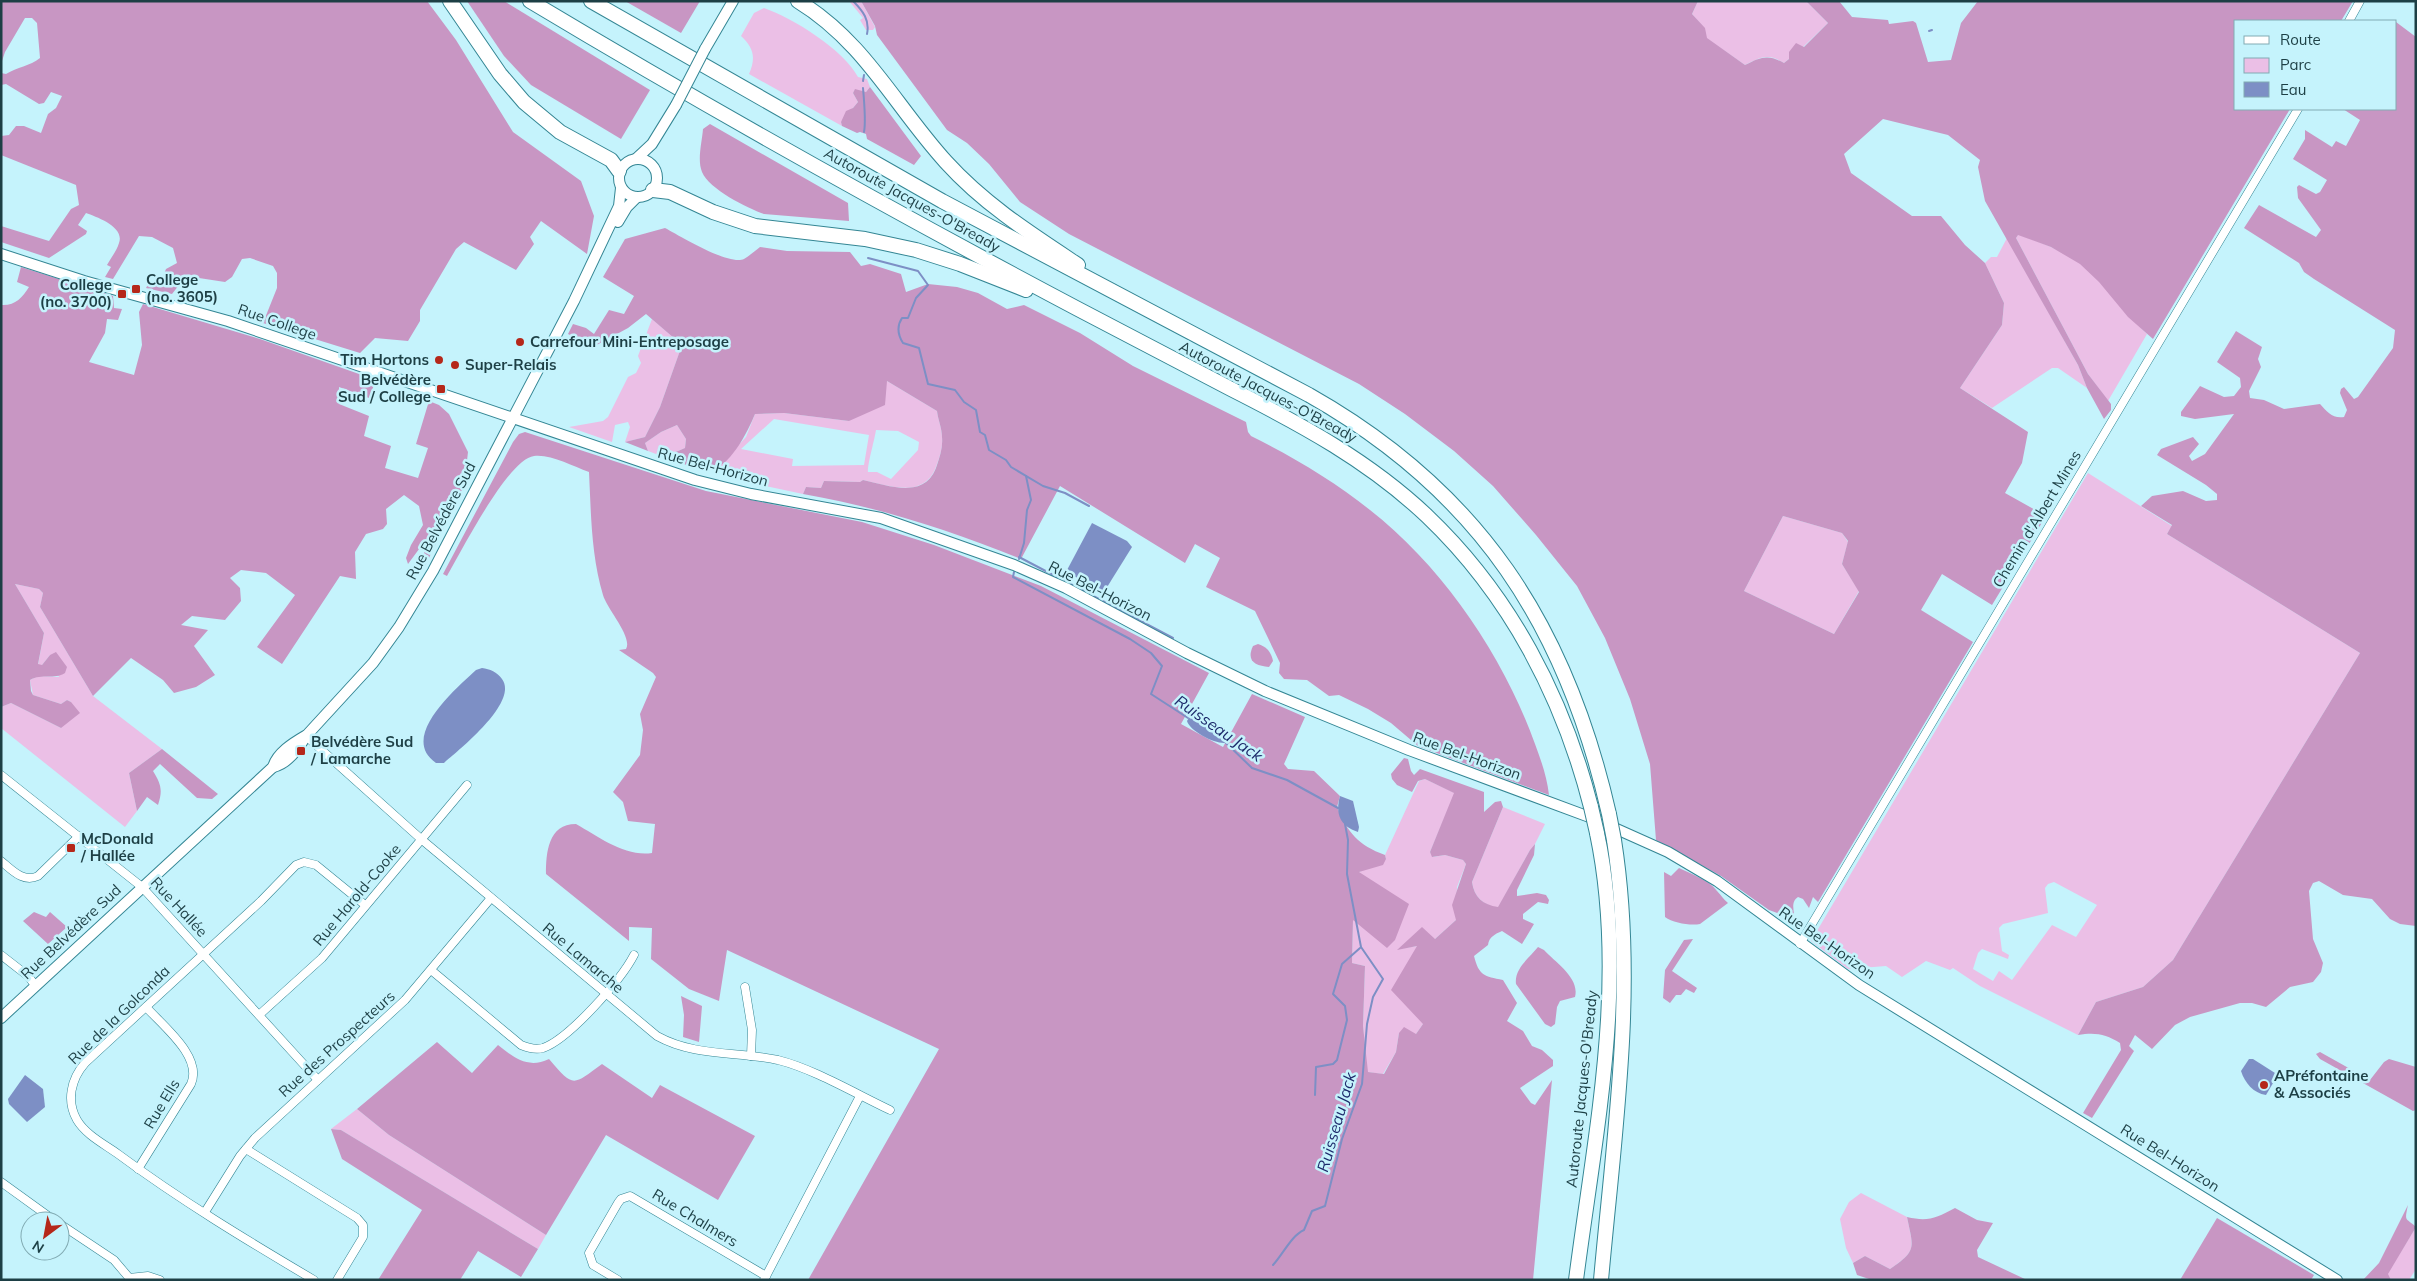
<svg xmlns="http://www.w3.org/2000/svg" width="2417" height="1281" font-family="Mulish,sans-serif">
<style>
.green{fill:#ebbfe6;fill-rule:evenodd}
.forest{fill:#c896c3;fill-rule:evenodd}
.water{fill:#7d8fc5}
.lines{fill:none;stroke-linecap:round;stroke-linejoin:round}
.stream{stroke:#7d8fc5;stroke-width:2}
.street-casing{stroke:#348694;stroke-width:9}
.secondary-casing{stroke:#348694;stroke-width:12}
.highway-casing{stroke:#348694;stroke-width:16}
.street{stroke:#fff;stroke-width:8}
.secondary{stroke:#fff;stroke-width:10}
.highway{stroke:#fff;stroke-width:14}
.secondary-bridge-casing{stroke:#348694;stroke-width:12;stroke-linecap:butt}
.highway-bridge-casing{stroke:#348694;stroke-width:16;stroke-linecap:butt}
.secondary-bridge{stroke:#fff;stroke-width:10}
.highway-bridge{stroke:#fff;stroke-width:14}
.poi-dot{fill:#b5271a;stroke:#c5f3fc;stroke-width:2}
.labels{text-anchor:middle;stroke-width:5;stroke-linejoin:round;paint-order:stroke}
.street-label{font-size:15px;fill:#1d3f45;stroke:#c5f3fc}
.poi-label{font-size:15px;font-weight:bold;fill:#1d3f45;stroke:#c5f3fc;text-anchor:start}
.water-label{font-size:16px;font-style:italic;fill:#1d2a6b;stroke:#c5f3fc}
</style>
<rect width="100%" height="100%" fill="#c5f3fc"/>
<g class="green">
<path d="M849,1H861L875,27L873,30H866L860,20L863,18Z"/>
<path d="M1698,1H1806L1828,23L1803,47L1784,63C1768,53 1761,57 1745,65L1706,38L1704,28L1692,14Z"/>
<path d="M764,8C793,18 844,50 858,77L867,79L870,87L866,92L855,90L853,93L858,102L841,122L842,126L749,74C756,58 754,48 741,36L754,13Z"/>
<path d="M2018,234C2039,242 2062,250 2081,264C2106,284 2124,312 2147,334L2108,401L2088,374L2016,238Z"/>
<path d="M2007,238L2078,365L2087,388L2058,368H2052L1992,408L1960,388L2002,325L2004,303L1985,263L1991,257H1997Z"/>
<path d="M652,319L682,345L660,407L645,437L625,442L630,427L628,422L615,425L612,442L569,427L603,421L608,417L628,377L636,373L641,363L638,356Z"/>
<path d="M887,381L937,411C938,420 942,428 942,437C943,447 940,456 937,464C926,500 890,486 863,480L860,482L824,481L821,488L806,487L803,494L732,479L719,466L746,437L755,414L784,413L849,421ZM774,419L869,435L864,465L792,466L793,459L741,449ZM876,430L898,431L919,442L918,450L891,479L877,472H868C867,466 875,438 876,430Z"/>
<path d="M677,425L686,439L685,448L664,457L648,451L645,443L661,432Z"/>
<path d="M2088,473L2172,526L2167,534L2360,653L2173,960L2143,987L2096,1002L2078,1035L1980,986L1953,968L1950,970L1926,961L1902,977L1886,966L1848,969L1811,941ZM2054,882L2097,905L2076,937L2052,925L2012,980L1999,971L1993,981L1973,969L1978,953L1982,949L2008,959L2009,955L2002,951L1999,928L2003,924L2048,913L2045,888L2048,884Z"/>
<path d="M1783,516L1842,533L1848,542L1842,564L1859,591L1834,634L1744,591Z"/>
<path d="M15,584L39,589L43,593L40,607L93,696L162,749L129,773L137,811L125,827L1,728V707L11,703L61,728L71,702L67,700L61,704L33,695L30,680L38,676L59,677L50,655L42,665H38L44,633Z"/>
<path d="M1425,779L1455,793L1430,852L1433,857L1445,855L1463,860L1466,864L1457,887L1456,920L1435,939L1398,949L1417,946L1423,1024L1416,1034L1399,1033L1396,1052L1383,1074L1367,1072L1363,1026L1365,966L1352,963L1353,920L1359,872L1386,859L1385,855L1419,781Z"/>
<path d="M1503,807L1545,824L1535,844L1530,850L1498,908C1483,905 1474,897 1472,882Z"/>
<path d="M357,1109L389,1135L546,1235L538,1249L341,1130L331,1129Z"/>
<path d="M1861,1193L1907,1217C1913,1248 1918,1250 1890,1269L1865,1256L1853,1263L1846,1248L1840,1219L1849,1202Z"/>
<path d="M2416,1227V1269L2409,1280H2391L2387,1274Z"/>
</g>
<g class="forest">
<path d="M1,1H427L456,40L513,132L581,181L594,216L587,254L541,221L530,237L534,244L516,270L464,242L456,249L420,310V321L408,341L375,338L360,353L263,323L277,288V273L273,266L250,258L242,259L232,277L225,282L186,276L172,294L146,288L150,281L160,284L166,269L177,263L173,248L152,237L139,236L113,279L105,277L111,267L107,265C111,258 117,250 119,243C125,227 97,217 86,213L78,225L87,231L86,234L49,258L1,242V226L49,241L71,209L79,205L76,185L1,155V136L9,135L16,126H24L41,133L48,114L56,108L62,96L51,92L44,103L39,104L6,84L1,85V73L6,74C17,67 30,66 40,58L37,23L32,18H25L5,52L1,64Z"/>
<path d="M467,1H504L650,90L621,139L531,85L504,56Z"/>
<path d="M625,1H700L681,33Z"/>
<path d="M861,1H1698L1692,14L1705,28L1707,38L1745,65C1761,57 1768,54 1784,63L1789,59V52L1796,43L1804,47L1828,23L1806,1H1839L1852,17L1888,20L1889,24L1913,21L1916,23L1928,62L1951,60L1961,23L1978,1H2353L2341,21H2236V109H2290L2153,339L2128,317L2099,282L2080,264L2051,247L2018,235L2016,238L2088,374L2111,404V410L2104,419L2087,388L2078,365L1985,201L1978,167L1980,160L1948,135L1883,119L1844,154L1851,173L1912,216H1941L1965,245L1985,263L2004,303L2002,325L1960,388L2028,432L2022,463L2005,493L2046,516L1992,605L1942,574L1921,610L1973,642L1818,902L1813,897L1809,908L1803,899L1798,897C1792,901 1793,907 1794,914L1791,918L1769,910L1721,876L1656,840L1650,764L1630,699L1605,638L1577,586L1536,535L1493,486L1454,451L1405,414L1359,384L1069,234L1020,202L989,164L967,143L947,130L877,35L875,26ZM1783,516L1842,533L1848,541L1842,564L1859,592L1834,634L1744,591Z"/>
<path d="M2396,22L2416,37V926L2400,924L2390,919L2372,899L2343,895L2319,881L2313,883L2309,891L2313,939L2323,963L2321,972L2313,982L2290,987L2266,1007L2252,1003H2240L2190,1017L2175,1025L2152,1049L2135,1035L2129,1046L2134,1051L2092,1118L2083,1113L2121,1050L2120,1043C2106,1034 2095,1032 2078,1035L2096,1002L2143,987L2173,960L2360,653L2167,534L2172,525L2141,506L2152,496L2183,491L2206,501L2217,500V494L2206,485L2157,455L2161,449L2193,437L2199,444L2189,456L2192,461L2205,454L2234,414L2195,419L2181,416V412L2200,386L2224,397L2234,396L2241,387L2240,378L2217,362L2236,331L2262,347L2258,359L2261,367L2249,391L2250,398L2264,400L2284,409L2320,404C2327,412 2333,419 2344,417L2347,410L2340,393L2341,389L2344,387L2354,399L2358,397L2393,348L2395,330L2314,279L2304,272L2299,263L2244,228L2259,205L2316,237L2321,230L2298,198L2297,187L2299,185L2316,194L2320,192L2327,180L2293,159L2305,139V130L2332,147L2336,141L2346,146L2360,120L2343,109H2396Z"/>
<path d="M870,87L921,156L914,165L867,139L866,134L860,132L857,133L842,126L841,122L846,111L853,108L858,102L853,93L855,89L866,92Z"/>
<path d="M710,124L848,203L849,221L764,214C747,208 709,189 702,172C697,160 702,142 703,129Z"/>
<path d="M665,228C680,236 729,266 744,259C749,256 755,251 760,247L787,251L850,252L861,266L870,264L901,274L906,292L928,284L957,287L978,293L1007,309L1024,305L1080,333L1133,366L1246,422L1248,432L1251,436C1293,457 1334,481 1370,510C1443,567 1504,657 1535,744C1541,760 1547,777 1549,795L1418,746L1391,723L1368,709L1339,695L1329,696L1307,680L1284,679L1279,673L1280,663L1255,611L1206,587L1220,558L1195,544L1185,563L1060,486L1021,559C950,530 878,507 803,494L806,487L821,488L824,481L860,482L863,480C890,486 926,500 937,465C940,456 943,447 942,437C942,428 938,420 937,411L887,381L885,405L849,421L784,413L755,414C748,431 728,473 705,470C692,468 677,461 664,457L685,448L686,439L677,425L661,432L645,443L648,451L625,442L645,437L660,407L682,345L646,314L628,328L593,347L568,334L573,324L586,328L594,334L609,310L624,314L634,296L603,277L625,239Z"/>
<path d="M21,267L113,296L114,308L122,309L118,320L107,319L105,333L89,362L134,375L142,345L139,312L143,304L260,339L376,380L369,398L339,387V404L369,416L364,436L391,446L385,468L418,478L428,448L416,444L429,401L439,405L449,414L468,452L464,486L425,566L419,572L415,565L423,555L436,526L408,564L406,558L411,545L423,525L419,506L404,495L386,509L387,524L383,529L366,534L355,552L356,579L340,576L282,664L257,647L295,595L266,573L241,570L230,578L240,588L241,601L225,620L192,616L181,625L208,630L194,646L215,675L196,687L174,693L163,680L131,658L93,696L40,607L43,593L39,589L15,584L44,633L38,664L42,665L50,655L56,652L67,667L65,673C54,680 42,673 30,680L31,691L33,695L61,704L67,700L71,702L80,713L61,728L11,703L1,707V305C15,306 22,298 29,287L17,282Z"/>
<path d="M525,432L706,491L862,522L934,545L1041,586L1209,673L1181,724L1223,747L1252,694L1305,717L1284,764L1288,769L1314,771L1340,796L1337,807C1348,833 1358,845 1385,855L1386,859L1383,865L1359,872L1409,904L1395,940L1387,948L1353,920L1352,963L1365,966L1363,1026L1368,1072L1384,1074L1396,1052L1399,1033L1404,1027L1416,1034L1423,1024L1391,990L1417,946L1397,950L1422,927L1435,939L1456,920L1452,905L1466,864L1463,860L1445,855L1432,857L1430,852L1454,793L1425,779L1418,781L1412,792L1397,785L1392,779L1391,774L1404,758L1408,759L1411,771L1414,775L1420,769L1484,792V812L1495,802L1501,801L1503,807L1472,882C1474,897 1483,905 1498,907L1530,850L1535,844L1534,855L1517,890V896L1537,893L1546,895L1549,900L1548,904L1538,902L1523,914V919L1534,924L1522,944L1502,931C1495,934 1489,937 1488,945L1474,956C1479,976 1484,976 1503,980L1517,1003L1507,1021L1523,1031L1532,1046L1542,1050L1553,1060V1066L1520,1088L1531,1103L1535,1105L1552,1080L1533,1280H808L939,1049L727,950L719,1001L689,989L651,959L652,928L629,927V941L546,874C546,853 548,824 576,824C599,837 625,857 652,853L655,824L628,821L623,802L613,792L640,755L643,730L640,714L656,677L653,673L619,650L626,649C633,637 607,609 603,595C591,555 591,512 589,472C572,466 551,454 534,456C508,459 461,552 447,576L443,574L513,442L519,434Z"/>
<path d="M1258,644C1267,647 1271,652 1273,661L1269,667C1255,666 1246,661 1253,646Z"/>
<path d="M162,749L218,794L212,799L197,798L160,764L153,771C161,784 163,790 158,805L147,797L137,811L129,773Z"/>
<path d="M1679,868C1691,874 1709,880 1717,891C1721,895 1723,899 1728,903L1700,924C1691,926 1673,923 1665,917L1664,872L1671,876Z"/>
<path d="M34,912L46,917L50,912L67,927L48,944L23,921Z"/>
<path d="M1693,939L1672,971L1697,988L1694,993L1686,989L1681,995H1676L1670,1003L1663,998L1665,970L1684,940Z"/>
<path d="M1538,947L1544,950C1556,963 1580,978 1575,997L1560,1001L1557,1007L1555,1024L1551,1027L1545,1024L1516,984C1514,969 1529,958 1538,947Z"/>
<path d="M681,996L702,1006L699,1042L683,1037L684,1015Z"/>
<path d="M437,1042L472,1073L498,1045C514,1058 528,1069 549,1059C574,1088 572,1086 602,1064L652,1098L660,1085L755,1136L718,1200L606,1135L546,1235L389,1135L357,1109Z"/>
<path d="M2320,1052L2370,1080L2384,1062L2389,1059L2416,1067V1110L2413,1111L2320,1059L2316,1054Z"/>
<path d="M331,1129L341,1130L538,1249L521,1277L478,1251L460,1280H378L422,1210L342,1159Z"/>
<path d="M2408,1205C2404,1223 2406,1217 2416,1227L2388,1274L2391,1280H2363L2379,1263Z"/>
<path d="M1955,1208L1977,1220L1993,1223L1977,1250L1978,1257L2027,1280H1872L1857,1275L1853,1263L1865,1256L1890,1269C1918,1250 1913,1247 1907,1217C1928,1222 1936,1218 1955,1208Z"/>
<path d="M2217,1218L2314,1275L2311,1280H2180Z"/>
</g>
<g class="water">
<path d="M1092,523L1127,541L1132,547L1104,592L1066,572Z"/>
<path d="M482,668C490,669 497,672 502,679C519,702 460,749 444,763H436C398,737 457,688 476,670Z"/>
<path d="M1193,711C1209,708 1216,729 1225,740L1224,743C1213,743 1190,731 1187,721Z"/>
<path d="M1340,796L1353,801L1359,827L1358,832C1340,826 1335,814 1340,796Z"/>
<path d="M2249,1059H2253L2275,1073L2276,1078L2266,1095C2253,1093 2245,1083 2241,1071Z"/>
<path d="M25,1075L43,1089L45,1107L27,1122L9,1104L8,1099Z"/>
</g>
<g class="lines">
<g class="stream">
<path d="M853,1C863,11 870,20 867,34"/>
<path d="M1929,31L1932,30"/>
<path d="M863,81L864,75"/>
<path d="M863,88C864,99 866,122 864,132"/>
<path d="M868,258L918,271L928,285L916,298L908,318H902C896,327 898,335 903,343L919,348L928,384L955,390L964,402L976,410L980,432L985,435L989,450L1006,460L1011,467L1043,486L1065,493L1089,506"/>
<path d="M1019,557L1173,638"/>
<path d="M1019,559L1024,543L1027,510L1031,500L1026,476"/>
<path d="M1014,572L1013,577L1130,639L1151,653L1162,666L1151,694L1188,718"/>
<path d="M1224,741L1252,768L1287,780L1338,808"/>
<path d="M1315,1095L1316,1067L1333,1064L1337,1060L1347,1020L1345,1006L1333,994L1342,964L1360,948"/>
<path d="M1273,1265C1283,1254 1292,1235 1304,1230L1312,1211L1325,1206L1342,1139L1362,1084L1367,1024L1373,997L1383,979L1361,947L1347,874L1348,840L1345,824"/>
</g>
<defs>
<g id="street">
<path d="M2349,21L2360,1"/>
<path d="M306,736L421,839L657,1036C695,1057 737,1051 778,1060C814,1069 856,1094 890,1110"/>
<path d="M1,775L142,887L318,1080"/>
<path d="M1,861C12,870 23,883 38,876L79,836"/>
<path d="M1800,944L2298,109"/>
<path d="M1,955L28,976L35,985"/>
<path d="M431,970L521,1045C528,1048 535,1050 543,1048C569,1039 621,980 634,955"/>
<path d="M745,987L752,1030L751,1056"/>
<path d="M259,1015L322,958L467,785"/>
<path d="M246,1149L357,1218L363,1225V1237L337,1280"/>
<path d="M138,1169L191,1084C203,1057 163,1026 146,1007"/>
<path d="M1,1182L55,1221"/>
<path d="M205,1212L240,1156L255,1138L405,1000L491,898"/>
<path d="M60,1224L114,1260L131,1280"/>
<path d="M129,1278L148,1276L160,1280"/>
<path d="M314,1280C248,1241 180,1200 118,1154C104,1144 86,1135 77,1120C66,1101 71,1079 85,1063L261,901L296,865L304,862L316,865L365,905"/>
<path d="M618,1280L593,1265L589,1253L618,1203L621,1199L630,1196L766,1276"/>
<path d="M764,1280L860,1096"/>
</g>
<g id="secondary">
<path d="M705,49L733,1"/>
<path d="M637,158L652,144L676,105"/>
<circle cx="638" cy="178" r="19"/>
<path d="M618,222L627,207L637,197"/>
<path d="M1,254L84,281L228,321L695,480L751,494L881,518L1014,565L1066,588L1187,653L1265,691L1409,750L1592,818L1668,852L1717,881L1859,985L2337,1280"/>
<path d="M273,767C288,764 299,748 306,736L373,663L399,627L433,571L574,301L619,206L621,188"/>
<path d="M1,1018L273,767C277,753 293,743 305,736"/>
</g>
<g id="highway">
<path d="M450,1L500,74L524,102L560,132L611,160L619,171"/>
<path d="M530,1C710,109 893,211 1078,309C1129,336 1180,362 1231,389C1302,425 1369,461 1427,516C1510,595 1563,697 1591,807"/>
<path d="M591,1L942,201L1309,395C1479,491 1566,625 1609,814"/>
<path d="M798,1C865,42 895,106 946,162C984,204 1031,234 1078,265"/>
<path d="M653,190L670,192L713,212L755,226L865,239L916,250L960,264L1026,290"/>
<path d="M1576,1280C1595,1132 1628,981 1597,833"/>
<path d="M1601,1280C1614,1134 1637,986 1614,840"/>
</g>
</defs>
<use href="#street" class="street-casing"/>
<use href="#secondary" class="secondary-casing"/>
<use href="#highway" class="highway-casing"/>
<use href="#street" class="street"/>
<use href="#secondary" class="secondary"/>
<use href="#highway" class="highway"/>
<defs>
<path id="secondary-bridge" d="M676,105L705,49"/>
<g id="highway-bridge">
<path d="M1591,807L1597,833"/>
<path d="M1609,814L1614,840"/>
</g>
</defs>
<use href="#secondary-bridge" class="secondary-bridge-casing"/>
<use href="#highway-bridge" class="highway-bridge-casing"/>
<use href="#secondary-bridge" class="secondary-bridge"/>
<use href="#highway-bridge" class="highway-bridge"/>
</g>
<g class="poi-dot">
<rect x="131" y="284" width="10" height="10" rx="2.5"/>
<rect x="117" y="289" width="10" height="10" rx="2.5"/>
<circle cx="520" cy="342" r="5"/>
<circle cx="439" cy="360" r="5"/>
<circle cx="455" cy="365" r="5"/>
<rect x="436" y="384" width="10" height="10" rx="2.5"/>
<rect x="296" y="746" width="10" height="10" rx="2.5"/>
<rect x="66" y="843" width="10" height="10" rx="2.5"/>
<circle cx="2264" cy="1085" r="5"/>
</g>
<g class="labels">
<g class="street-label">
<text transform="translate(912 200) rotate(29)" y="5">Autoroute Jacques-O'Bready</text>
<text transform="translate(277 322) rotate(19)" y="5">Rue College</text>
<text transform="translate(1268 392) rotate(28)" y="5">Autoroute Jacques-O'Bready</text>
<text transform="translate(713 467) rotate(15)" y="5">Rue Bel-Horizon</text>
<text transform="translate(2037 519) rotate(-59)" y="5">Chemin d'Albert Mines</text>
<text transform="translate(441 521) rotate(-62)" y="5">Rue Belvédère Sud</text>
<text transform="translate(1100 591) rotate(27)" y="5">Rue Bel-Horizon</text>
<text transform="translate(1467 756) rotate(20)" y="5">Rue Bel-Horizon</text>
<text transform="translate(357 895) rotate(-50)" y="5">Rue Harold-Cooke</text>
<text transform="translate(179 907) rotate(47)" y="5">Rue Hallée</text>
<text transform="translate(71 932) rotate(-43)" y="5">Rue Belvédère Sud</text>
<text transform="translate(1827 943) rotate(35)" y="5">Rue Bel-Horizon</text>
<text transform="translate(583 958) rotate(40)" y="5">Rue Lamarche</text>
<text transform="translate(119 1015) rotate(-44)" y="5">Rue de la Golconda</text>
<text transform="translate(337 1044) rotate(-42)" y="5">Rue des Prospecteurs</text>
<text transform="translate(1582 1089) rotate(-84)" y="5">Autoroute Jacques-O'Bready</text>
<text transform="translate(162 1104) rotate(-59)" y="5">Rue Ells</text>
<text transform="translate(2170 1158) rotate(32)" y="5">Rue Bel-Horizon</text>
<text transform="translate(695 1218) rotate(31)" y="5">Rue Chalmers</text>
</g>
<g class="poi-label">
<text x="146" y="285">College<tspan x="146" dy="17">(no. 3605)</tspan></text>
<text x="112" y="290" text-anchor="end">College<tspan x="112" dy="17">(no. 3700)</tspan></text>
<text x="530" y="347">Carrefour Mini-Entreposage</text>
<text x="429" y="365" text-anchor="end">Tim Hortons</text>
<text x="465" y="370">Super-Relais</text>
<text x="431" y="385" text-anchor="end">Belvédère<tspan x="431" dy="17">Sud / College</tspan></text>
<text x="311" y="747">Belvédère Sud<tspan x="311" dy="17">/ Lamarche</tspan></text>
<text x="81" y="844">McDonald<tspan x="81" dy="17">/ Hallée</tspan></text>
<text x="2274" y="1081">APréfontaine<tspan x="2274" dy="17">&amp; Associés</tspan></text>
</g>
<g class="water-label">
<text transform="translate(1219 728) rotate(35)" y="6">Ruisseau Jack</text>
<text transform="translate(1336 1122) rotate(-74)" y="6">Ruisseau Jack</text>
</g>
</g>
<rect width="2417" height="1281" fill="none" stroke="#1d3f45" stroke-width="5"/>
<rect x="2234" y="20" width="162" height="90" fill="#c5f3fc" stroke="#82abb3"/>
<rect x="2244" y="36" width="25" height="8" fill="#ffffff" stroke="#82abb3"/>
<text x="2280" y="45" font-size="15" fill="#1d3f45">Route</text>
<rect x="2244" y="58" width="25" height="15" fill="#ebbfe6" stroke="#82abb3"/>
<text x="2280" y="70" font-size="15" fill="#1d3f45">Parc</text>
<rect x="2244" y="82" width="25" height="15" fill="#7d8fc5" stroke="#82abb3"/>
<text x="2280" y="95" font-size="15" fill="#1d3f45">Eau</text>
<g transform="translate(45 1236) rotate(212)"><circle r="24" fill="#c5f3fc" stroke="#82abb3"/>
<path d="M0-4L9 19L0 12L-9 19Z" fill="#b5271a"/>
<text y="-8" font-size="14" font-weight="bold" text-anchor="middle" fill="#1d3f45">N</text>
</g>
</svg>
